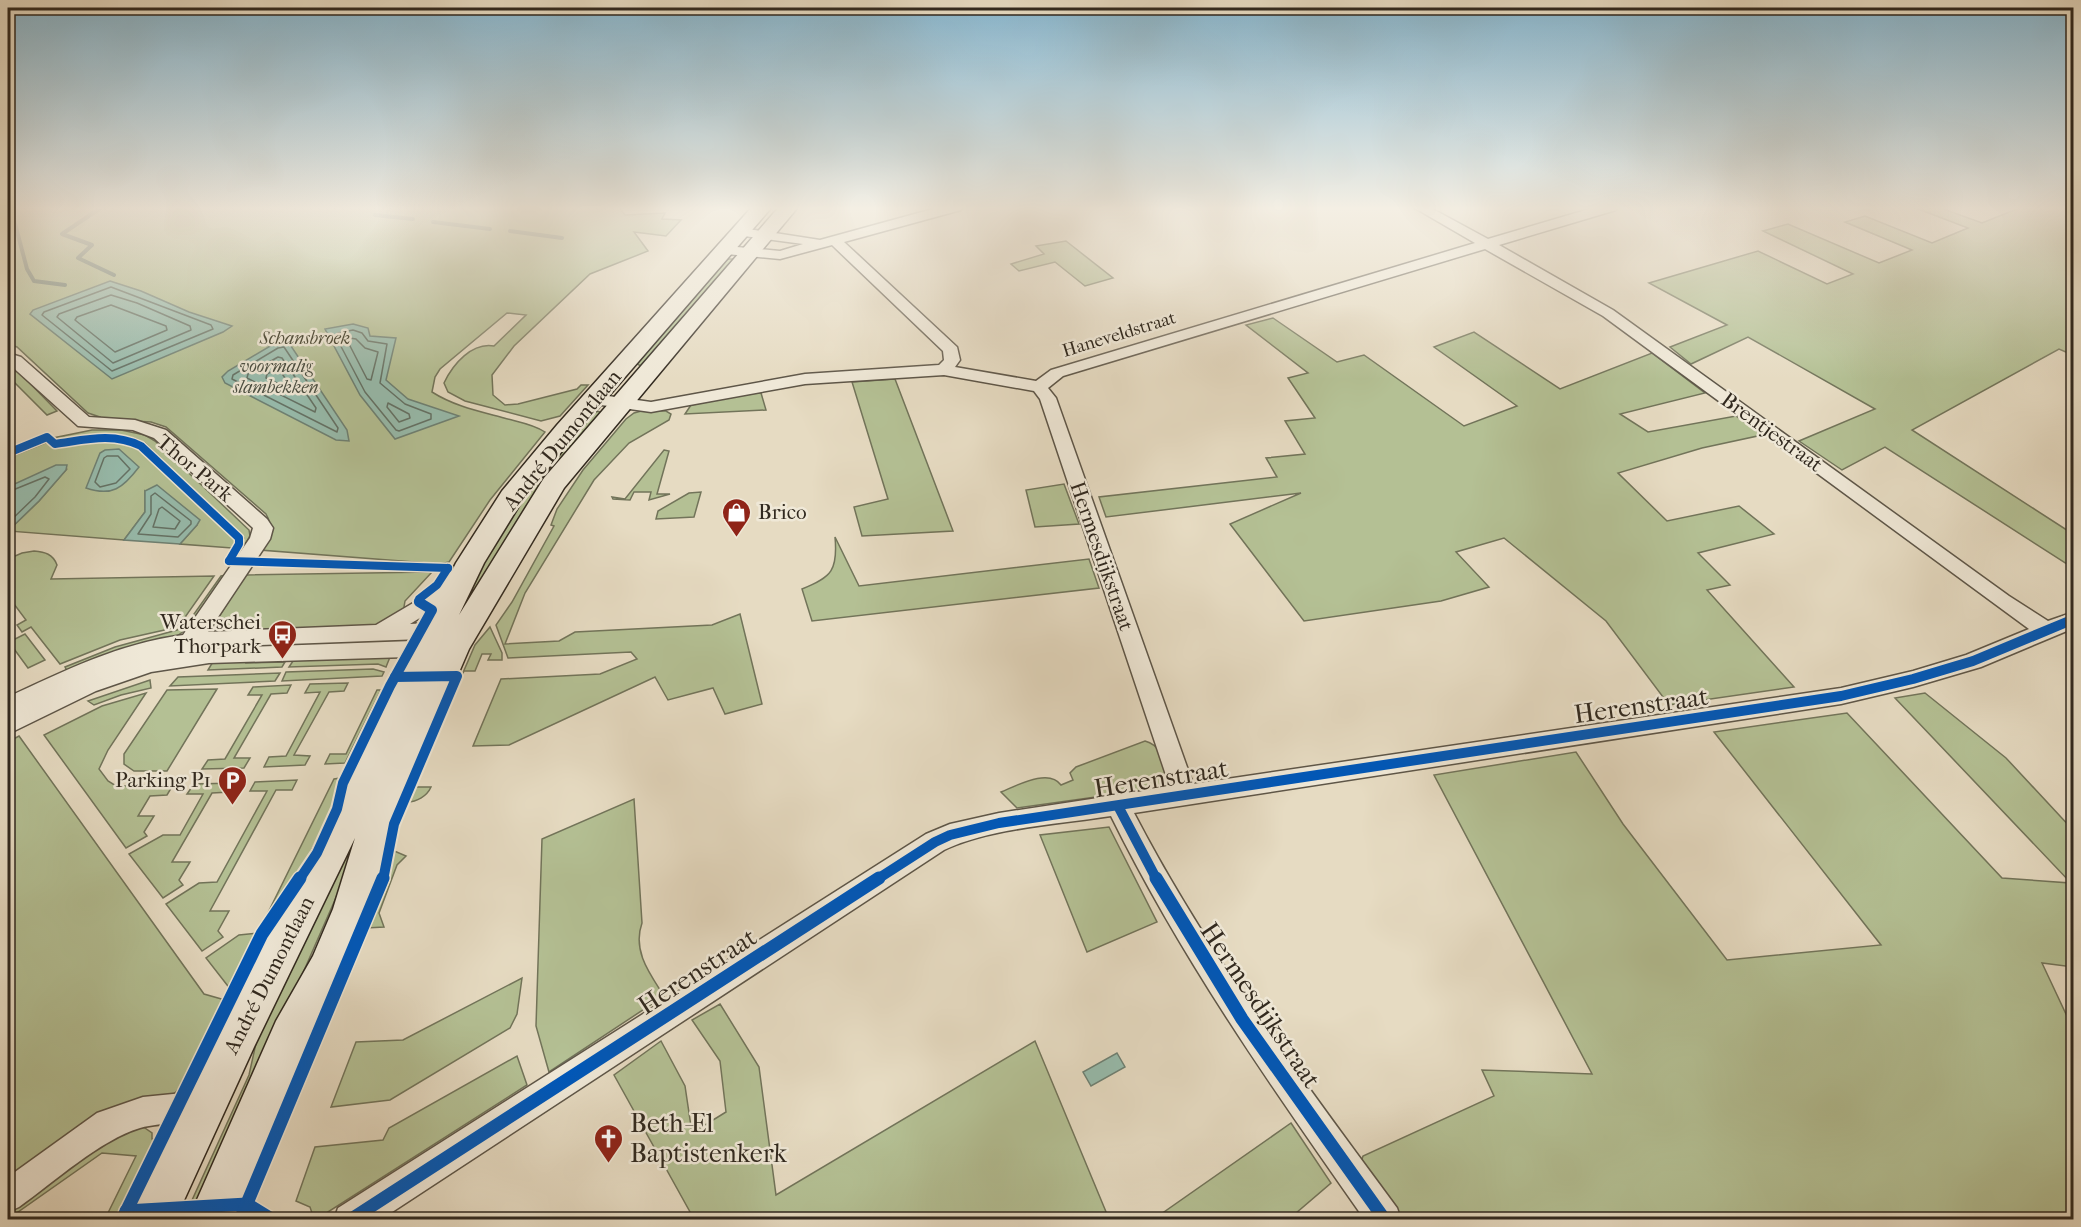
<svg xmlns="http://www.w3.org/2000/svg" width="2081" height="1227" font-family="'IM FELL French Canon',serif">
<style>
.green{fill:#b4c094;stroke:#72745a;stroke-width:1.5}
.water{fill:#97bcad;stroke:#6e8174;stroke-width:1.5}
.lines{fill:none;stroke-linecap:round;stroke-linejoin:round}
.shore{stroke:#647266;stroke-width:1.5}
.stream{stroke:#6e8174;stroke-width:4}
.minor-casing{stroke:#5e5648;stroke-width:3}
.secondary-casing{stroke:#31291f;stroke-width:3}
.minor{fill:#efe8d7;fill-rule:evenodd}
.secondary{fill:#efe8d7;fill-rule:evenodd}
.cycleway-far2-casing{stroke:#efe8d7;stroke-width:11}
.cycleway-far1-casing{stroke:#efe8d7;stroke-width:14}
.cycleway-casing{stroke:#efe8d7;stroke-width:16}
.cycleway-far2{stroke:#0057b8;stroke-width:8}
.cycleway-far1{stroke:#0057b8;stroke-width:10}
.cycleway{stroke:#0057b8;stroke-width:13}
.labels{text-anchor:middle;stroke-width:5;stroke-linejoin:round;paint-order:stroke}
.far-street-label{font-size:18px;fill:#31291f;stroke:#efe8d7}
.far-park-label{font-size:18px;font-style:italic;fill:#524f3c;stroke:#efe8d7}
.far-water-label{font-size:18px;font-style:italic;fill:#4a4e42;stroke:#efe8d7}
.street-label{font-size:21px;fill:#31291f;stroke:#efe8d7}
.poi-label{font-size:21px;fill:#31291f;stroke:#efe8d7;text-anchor:end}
.near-street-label{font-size:26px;fill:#31291f;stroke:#efe8d7}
.near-poi-label{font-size:26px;fill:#31291f;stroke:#efe8d7;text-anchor:start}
</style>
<rect width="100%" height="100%" fill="#e6dbc2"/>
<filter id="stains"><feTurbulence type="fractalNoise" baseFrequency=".00333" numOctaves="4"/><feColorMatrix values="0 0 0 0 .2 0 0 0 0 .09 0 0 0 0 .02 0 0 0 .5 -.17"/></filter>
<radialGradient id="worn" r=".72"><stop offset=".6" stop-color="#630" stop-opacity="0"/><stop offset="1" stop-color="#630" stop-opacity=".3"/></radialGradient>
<g class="green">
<path d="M8,207H619L625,215L665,213L662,219L681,220L666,236L634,232L648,251L590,274L514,346L492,375L493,395L505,405L518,404L577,389L581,385H588L560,416L541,421L465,401L448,392L444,383C453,364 472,342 494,346L526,315L507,313L440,369L435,377L432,392C454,406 478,411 504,418C518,422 533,424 545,432L490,500L449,562L440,564L260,550C270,536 275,530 266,514L166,427L151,422L99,419L100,417L88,413L17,347L8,344Z"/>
<path d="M1913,207H1938L1982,223L2022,207H2073V355L2059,349L1912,430L2073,534V568L1885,447L1842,470L1799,441L1875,409L1748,337L1691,364L1670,347L1727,325L1649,283L1758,251L1827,284L1853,274L1763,231L1788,224L1879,263L1912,250L1845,222L1865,216L1932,243L1968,228Z"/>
<path d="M1066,241L1113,278L1085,286L1055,262L1019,271L1011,264L1044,254L1036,246Z"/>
<path d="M729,259H734L647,364L641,366L635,363L723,261Z"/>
<path d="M1273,318L1337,362L1364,355L1464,426L1517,406L1434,347L1474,332L1560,389L1652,353L1705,393L1620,414L1648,432L1736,416L1762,435L1702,448L1618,473L1667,521L1739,506L1774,534L1698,553L1730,585L1707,590L1794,687L1669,705L1606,621L1504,538L1456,552L1489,587L1441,601L1304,621L1230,524L1301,493L1106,517L1099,497L1277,477L1266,458L1305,454L1285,421L1315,418L1288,378L1308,373L1246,325Z"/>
<path d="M8,364L12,365L57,411L47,415L8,376Z"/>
<path d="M895,379L953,531L862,536L854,507L888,499L852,382Z"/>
<path d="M752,392L761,393L766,410L685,414L691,405Z"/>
<path d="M645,410L666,411L671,414L669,420L629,443L594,480L525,593L505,644L559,641L575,632L712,625L740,614L762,704L725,714L713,688L668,700L655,677L509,745L473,746L501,679L600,674L637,659L631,652L508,658L496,625L512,602L554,526L551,525L557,509L583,470L626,419L634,413Z"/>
<path d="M594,411L601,412L454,625L462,593L530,486Z"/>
<path d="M92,430H121L145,435L155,441L249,530L250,536L243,548H237L244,538L145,443C113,424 66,448 53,438Z"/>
<path d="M105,438L128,441L139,448L234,538L236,542L232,548L180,544L197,525L145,491V512L124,540L8,531L39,501L66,470L8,487V458L45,443L63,446Z"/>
<path d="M664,450L669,451L657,494H670L649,500L651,492H634L630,500L613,499L612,497L625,499Z"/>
<path d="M1064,484L1079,524L1035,527L1026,490Z"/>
<path d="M701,492L694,517L656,519L658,511L689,493Z"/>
<path d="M835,537L859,586L1089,559L1099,588L812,621L802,589C832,577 838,570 835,537Z"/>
<path d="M34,551C45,552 53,554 57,565L51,579L214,576L181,623L169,629L120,640L60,664L31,627L22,632L17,625L26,620L8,596V559L22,553Z"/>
<path d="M432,572L405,601L404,607L409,612L380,626L220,633L215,630V623L245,575Z"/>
<path d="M226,575L191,626L174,638L68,673L65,667L115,647L177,630L187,624L221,576Z"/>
<path d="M490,627L502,653V660H488L491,654H482L475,671H464L415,787H431C427,796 417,802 407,802L475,645Z"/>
<path d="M25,634L45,660L28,668L9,642Z"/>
<path d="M390,657L386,667L378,664L289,667L295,658Z"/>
<path d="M247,659L246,663L285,662L282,667L208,670L214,660Z"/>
<path d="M373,669L384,672L382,676L282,681L286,672Z"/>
<path d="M280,673L275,681L170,686L178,677Z"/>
<path d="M150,680L151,688L121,695L94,705L88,701Z"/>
<path d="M348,683L344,691L329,692L294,755L310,756L305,765L264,767L269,757L286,756L320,692L305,693L310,684Z"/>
<path d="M291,685L287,693L271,694L234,758H250L244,768L202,769L208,760L225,759L262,695H248L253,687Z"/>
<path d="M217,689L167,771H134L124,764V754L167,690Z"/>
<path d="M377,690H381L345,763L325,764L330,754H346Z"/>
<path d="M146,693L108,750L99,769L108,781L116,786L173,785L167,795L150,796L138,816H154L144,832L147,836L126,848L44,735L102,706Z"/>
<path d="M1925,693L2006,758L2073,830V967L2042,963L2073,1029V1219L1789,1220L1772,1217L1773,1219H1396L1359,1168L1363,1156L1494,1096L1482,1070L1592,1074L1434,775L1576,752L1623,824L1727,960L1881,945L1714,732L1847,713L2002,878L2071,883L1895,698Z"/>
<path d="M19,736L204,994L225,1000L185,1082L174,1094L8,1189V742Z"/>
<path d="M1145,741C1163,746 1163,762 1167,778L1164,784L1153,789L1017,808L1001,792C1018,785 1049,768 1061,785L1073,780L1070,773L1076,767Z"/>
<path d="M341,778L337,789V802L309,860L249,950L231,990L206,958L239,935L258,933L334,779Z"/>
<path d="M297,780L292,790H276L210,911H229L218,931L223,937L202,951L166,904L199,883L217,882L267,791H250L255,782Z"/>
<path d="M235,783L230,792L212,793L172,862H190L179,880L183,885L163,898L129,854L163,835H180L203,794H187L194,784Z"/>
<path d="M634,799L642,923C632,951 650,974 664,996L549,1072L536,1026L542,839Z"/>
<path d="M355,817L363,836L195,1219L183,1220L249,1075L260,1025Z"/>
<path d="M1109,827L1157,922L1087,952L1040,835Z"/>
<path d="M392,850L406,856L397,865L379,913L384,927L366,928L388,870Z"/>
<path d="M522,978L517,1014L510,1028L390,1100L331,1107L356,1042L403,1040Z"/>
<path d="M720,1004L759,1067L776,1195L1035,1041L1109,1219H694L614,1075L661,1041L685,1086L692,1133L726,1112L720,1061L692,1020Z"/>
<path d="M517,1056L527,1085L317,1219H314L310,1207L296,1201L315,1147L383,1140L389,1128Z"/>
<path d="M1291,1123L1331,1183L1289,1219H1154Z"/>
<path d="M142,1126L152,1133V1139H156L119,1219H105L136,1156L102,1153L8,1219V1211L115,1134Z"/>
</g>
<g class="water">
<path d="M110,281L141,291L189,312L232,326L223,332L112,379L30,314L33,310Z"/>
<path d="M353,324L368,328L370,336L396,338L386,380L408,399L459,416L395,439L360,395L325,329Z"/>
<path d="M285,340L289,343L347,430L349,441L336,440L225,383L222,377L228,371L277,342Z"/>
<path d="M119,449L139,467C123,488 112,497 86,488L100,453L105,450Z"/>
<path d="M56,465H67L66,470L39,501L8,531V487Z"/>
<path d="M157,485L200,520L197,525L180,544L124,540L145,512V491Z"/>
<path d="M1117,1053L1125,1067L1091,1086L1083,1072Z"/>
</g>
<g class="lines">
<g class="shore">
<path d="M111,287L211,325L213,329L112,371L42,315L44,312Z"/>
<path d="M111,295L137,303L190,326L191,330L113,363L57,317L59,314Z"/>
<path d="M111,305L166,326L167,330L115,352L75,320L77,317Z"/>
<path d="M353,330L362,333L368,341L387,344L380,383L405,404L431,414V419L399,431L396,430L365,392L336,337L338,333Z"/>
<path d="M350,338L356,339L365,348L378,352L371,380L367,379L348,342Z"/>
<path d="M284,347L338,428L337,432L232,379L233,375L278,348Z"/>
<path d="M278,357L282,358L316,408L315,412L247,378L248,374Z"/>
<path d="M276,369H279L289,384L288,388L266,378L267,374Z"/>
<path d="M388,403L409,414L410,418L399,422L387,407Z"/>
<path d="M107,456H118L130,469L116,483L100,487L95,482L104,458Z"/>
<path d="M8,492L45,477L49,479L35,497L8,523"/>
<path d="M155,493L191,521V524L178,537L138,534L151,514V496Z"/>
<path d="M162,507L180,521L175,529L153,527L159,509Z"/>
</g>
<g class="stream">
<path d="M102,207L62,234L92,245L78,258L114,275"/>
<path d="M12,212L27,269L34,281L65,285"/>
<path d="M375,215L413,219"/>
<path d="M433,222L490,229"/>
<path d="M510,231L562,238"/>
</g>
<defs>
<g id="minor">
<path d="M940,207H962L961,210L844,242L957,347L960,360L955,367L1036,381L1051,370L1475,243L1413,207H1429L1488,239L1596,207H1617L1616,210L1499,245L1613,310L2009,596L2048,621L2074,612V628L1981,667L1913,687L1841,704L1134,813C1207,954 1303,1080 1397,1208L1401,1220H1365C1273,1089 1182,960 1111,816C1060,824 990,828 944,850L380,1220H334L338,1208L926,834L950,824L999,813L1170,787L1040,399L1034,391L944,375L805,384L651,412L594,404L586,399L594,394L651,402L805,374L939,365L944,360L943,351L832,245L780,259L726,254L719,250L726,246L780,251L803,244L737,235L735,232L742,228L820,240ZM1485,249L1603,316L2029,629L1966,655L1913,671L1841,688L1193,784L1056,398L1048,388L1063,376Z"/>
<path d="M8,353L21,357L89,417L135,420L166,430L267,519L273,528L270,539L208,632L376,625L430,593L453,570L460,568L467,570L470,575L444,603L410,624L449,622L457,625L460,630L457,635L449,638L211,647L196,649L440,640L448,643L451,648L448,653L440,656L209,663L151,672L96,691L8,734V697C64,671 120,643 183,635L250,538L253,528L154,438L133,430L78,426L8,363Z"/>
<path d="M203,1091L214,1095L218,1106L214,1117C190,1126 164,1121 140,1128C100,1140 54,1182 19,1207L8,1212V1177L97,1113L143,1097Z"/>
</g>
<path id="secondary" d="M752,207H772L575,435L522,501L484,563L459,615L544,478L779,207H798L564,488L469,649L398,814L371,909L348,967L307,1048L235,1220H188L276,1021L313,956L333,909L355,838L254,1047L175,1220H127L224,1019L282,911L456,563L502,491L557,425Z"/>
</defs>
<use href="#minor" class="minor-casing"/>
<use href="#secondary" class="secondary-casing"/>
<use href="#minor" class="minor"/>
<use href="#secondary" class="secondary"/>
<defs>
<g id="cycleway-far2">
<path d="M8,453L47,437L55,444C85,440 112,432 141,446L239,538V544L229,561"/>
<path d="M229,561L448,568"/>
<path d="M422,603L418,601L419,599L437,585L448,568"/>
</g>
<g id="cycleway-far1">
<path d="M1118,806L1157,880"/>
<path d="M299,880L317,853L337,809L343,783L390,686L432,610L419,602"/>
<path d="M383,880L394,824L457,676L395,677"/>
<path d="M876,880L935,842L950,835L999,823L1841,696L1913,679L1973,661L2074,619"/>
</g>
<g id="cycleway">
<path d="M1156,878L1242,1019L1385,1220"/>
<path d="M126,1211L247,1204L273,1220"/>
<path d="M122,1220L262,934L300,878"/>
<path d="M240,1220L383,878"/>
<path d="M350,1220L879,878"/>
</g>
</defs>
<use href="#cycleway-far2" class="cycleway-far2-casing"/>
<use href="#cycleway-far1" class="cycleway-far1-casing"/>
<use href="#cycleway" class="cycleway-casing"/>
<use href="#cycleway-far2" class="cycleway-far2"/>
<use href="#cycleway-far1" class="cycleway-far1"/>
<use href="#cycleway" class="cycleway"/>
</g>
<linearGradient id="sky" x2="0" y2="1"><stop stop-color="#87b7d0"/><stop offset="0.55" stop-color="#f4efe4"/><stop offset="1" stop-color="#f4efe4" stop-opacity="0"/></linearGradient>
<rect width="2081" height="379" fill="url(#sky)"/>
<defs>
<symbol id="shop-pin" viewBox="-11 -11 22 30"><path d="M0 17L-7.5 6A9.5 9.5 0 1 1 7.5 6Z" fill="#8f2418" stroke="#efe8d7"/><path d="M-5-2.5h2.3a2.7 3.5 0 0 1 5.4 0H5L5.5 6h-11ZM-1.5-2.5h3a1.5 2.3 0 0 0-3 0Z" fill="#fff"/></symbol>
<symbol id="bus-pin" viewBox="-11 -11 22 30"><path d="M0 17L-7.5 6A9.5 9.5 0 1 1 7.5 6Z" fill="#8f2418" stroke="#efe8d7"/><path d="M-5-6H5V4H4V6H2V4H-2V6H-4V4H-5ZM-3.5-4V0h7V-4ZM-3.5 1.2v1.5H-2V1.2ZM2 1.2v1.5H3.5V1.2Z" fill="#fff"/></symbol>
<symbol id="parking-pin" viewBox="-11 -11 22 30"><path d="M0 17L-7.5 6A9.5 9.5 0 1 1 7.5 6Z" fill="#8f2418" stroke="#efe8d7"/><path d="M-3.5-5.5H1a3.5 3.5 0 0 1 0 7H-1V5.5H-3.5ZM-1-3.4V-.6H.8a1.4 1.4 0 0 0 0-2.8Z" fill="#fff"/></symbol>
<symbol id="church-pin" viewBox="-11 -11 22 30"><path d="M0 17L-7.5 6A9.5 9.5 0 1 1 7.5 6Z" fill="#8f2418" stroke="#efe8d7"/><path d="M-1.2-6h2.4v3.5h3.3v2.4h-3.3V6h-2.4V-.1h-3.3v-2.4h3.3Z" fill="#fff"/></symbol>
</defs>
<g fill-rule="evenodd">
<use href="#shop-pin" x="720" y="496" width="33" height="45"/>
<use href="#bus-pin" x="266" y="618" width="33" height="45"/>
<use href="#parking-pin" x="216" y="764" width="33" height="45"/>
<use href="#church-pin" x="592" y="1122" width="33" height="45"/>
</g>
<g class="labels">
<g class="far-street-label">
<text transform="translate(1119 334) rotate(-17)" y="6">Haneveldstraat</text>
</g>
<g class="far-park-label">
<text x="305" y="344">Schansbroek</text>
</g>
<g class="far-water-label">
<text x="276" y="372">voormalig<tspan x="276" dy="21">slambekken</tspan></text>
</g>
<g class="street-label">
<text transform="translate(1772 432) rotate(36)" y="7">Brentjestraat</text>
<text transform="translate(562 440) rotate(-51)" y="7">André Dumontlaan</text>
<text transform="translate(195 468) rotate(40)" y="7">Thor Park</text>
<text transform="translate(1102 556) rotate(71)" y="7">Hermesdijkstraat</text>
<text transform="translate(269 975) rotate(-63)" y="7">André Dumontlaan</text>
</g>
<g class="poi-label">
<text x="758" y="519" text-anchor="start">Brico</text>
<text x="261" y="629">Waterschei<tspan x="261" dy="24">Thorpark</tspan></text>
<text x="211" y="787">Parking P1</text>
</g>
<g class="near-street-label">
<text transform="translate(1641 705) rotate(-8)" y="9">Herenstraat</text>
<text transform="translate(1161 778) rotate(-9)" y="9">Herenstraat</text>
<text transform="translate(697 971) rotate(-33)" y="9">Herenstraat</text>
<text transform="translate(1261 1005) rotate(56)" y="9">Hermesdijkstraat</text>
</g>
<g class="near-poi-label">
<text x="630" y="1132">Beth-El<tspan x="630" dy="30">Baptistenkerk</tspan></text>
</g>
</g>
<rect width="2081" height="1227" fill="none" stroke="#e6dbc2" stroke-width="30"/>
<rect x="9" y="9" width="2063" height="1209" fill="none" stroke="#31291f" stroke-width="3"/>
<rect x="15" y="15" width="2051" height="1197" fill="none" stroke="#31291f" stroke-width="1.5"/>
<rect width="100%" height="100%" filter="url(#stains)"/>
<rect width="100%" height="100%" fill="url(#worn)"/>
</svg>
